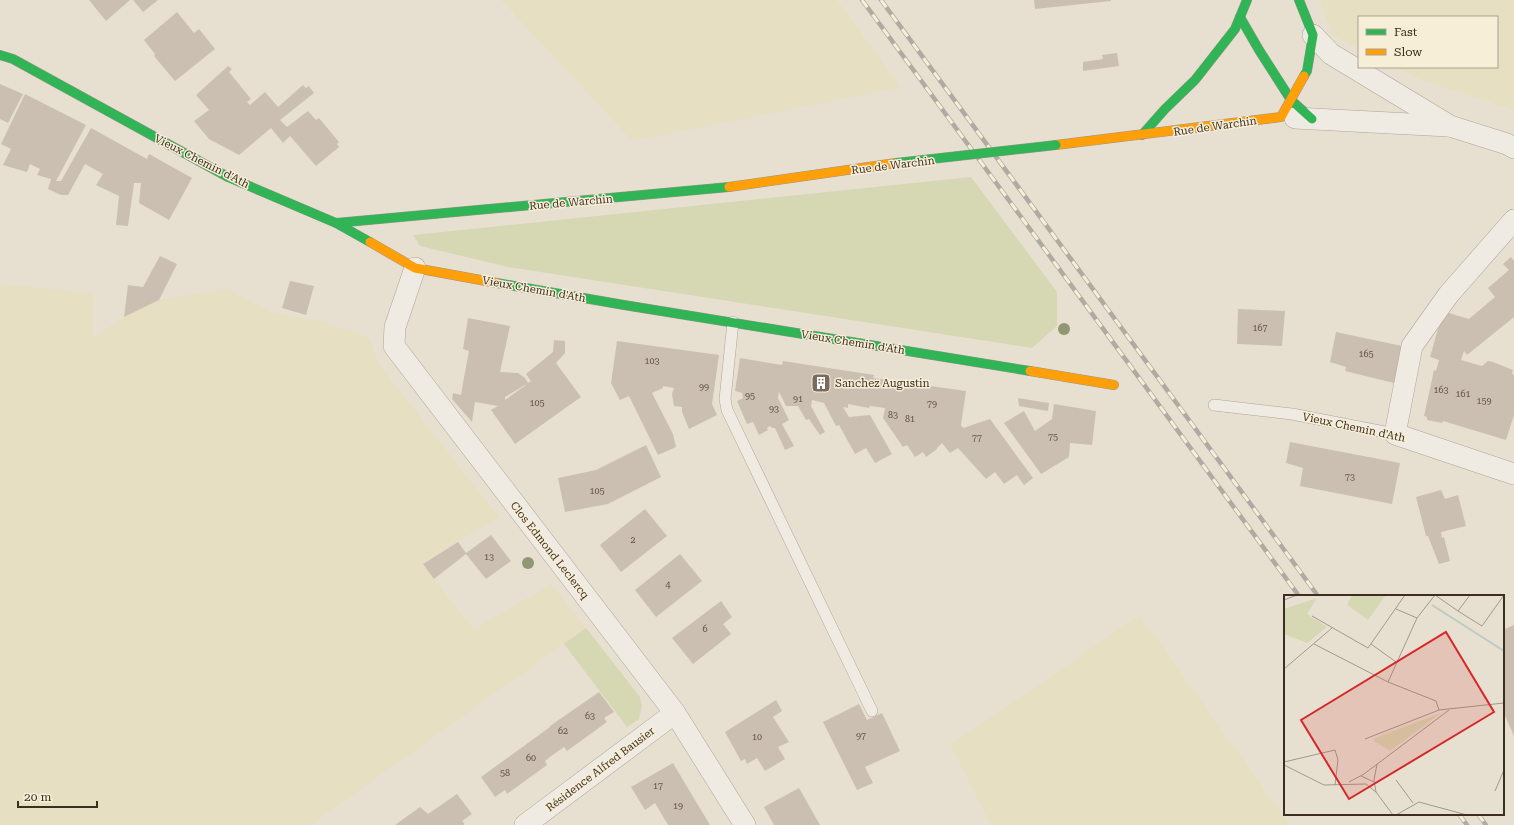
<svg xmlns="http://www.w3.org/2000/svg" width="1514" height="825" font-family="'Roboto Serif',serif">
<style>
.farmland{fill:#e6dfc2}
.green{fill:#d6d7b3}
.building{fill:#cbbfb2;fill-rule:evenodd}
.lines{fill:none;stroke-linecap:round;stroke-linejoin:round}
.lane-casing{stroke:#ada599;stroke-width:12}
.street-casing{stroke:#ada599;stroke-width:22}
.fast-casing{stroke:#9c958a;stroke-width:10}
.slow-casing{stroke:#9c958a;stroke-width:10}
.lane{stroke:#efebe3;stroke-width:11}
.street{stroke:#efebe3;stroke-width:21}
.fast{stroke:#30b455;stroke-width:9}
.slow{stroke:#ff9f0a;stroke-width:9}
.rail-casing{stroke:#afaaa2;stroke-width:4.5}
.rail{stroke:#f7eed8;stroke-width:3;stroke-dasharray:9;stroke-linecap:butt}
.fast-bridge-casing{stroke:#9c958a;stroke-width:10;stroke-linecap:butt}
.fast-bridge{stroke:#30b455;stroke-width:9}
.tree{fill:#929673}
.labels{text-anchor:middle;stroke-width:3;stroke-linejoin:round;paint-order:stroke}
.number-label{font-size:9px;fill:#605244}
.street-label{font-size:11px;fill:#3d2e20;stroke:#f7eed8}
.poi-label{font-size:11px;fill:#3d2e20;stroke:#f7eed8;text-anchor:start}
.inset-river{fill:none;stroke:#bcccc2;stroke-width:2}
.inset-road{fill:none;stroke:#a3998a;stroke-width:1}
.view{fill:#d62828;fill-opacity:0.15;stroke:#d62828;stroke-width:2}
.inset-edge{fill:none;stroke:#3d2e20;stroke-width:2}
</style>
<rect width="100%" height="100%" fill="#e7e0d1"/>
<g class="farmland">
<path d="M501,0H837L901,87L632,141Z"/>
<path d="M1319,0H1514V110L1421,80L1395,67H1497V17H1359V49L1333,36Z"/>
<path d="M0,284L93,293V338L124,317L159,300L226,289L274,313L324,322L370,338L372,346L381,367L499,517L423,563L434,579L474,629L551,584L586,628L311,825H0Z"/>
<path d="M1140,615L1290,825H991L950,745Z"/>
</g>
<g class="green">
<path d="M971,177L1057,292V326L1032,348L508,267L420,246L413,235Z"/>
<path d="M586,628L640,697L642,705L639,719L627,727L564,644Z"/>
</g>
<g class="building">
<path d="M89,0H130L106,21Z"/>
<path d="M133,0H158L143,12Z"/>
<path d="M1034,0H1111V1L1035,9Z"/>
<path d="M177,12L194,33L199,29L215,49L175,81L154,56L155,54L144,40Z"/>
<path d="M1117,53L1119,66L1083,71V62L1103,59L1102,55Z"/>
<path d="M228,66L232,69L229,72L251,99L247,102L250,105L265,92L278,107L303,85L306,88L309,86L314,93L280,120L287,127L308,111L316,120L319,118L339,142L337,144L339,147L316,166L290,136L283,143L271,128L239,155L209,139L194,121L209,110L196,95Z"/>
<path d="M0,84L23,94L8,123L0,119Z"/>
<path d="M25,94L86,125L56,181H61L91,128L147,159L149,154L192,178L169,220L139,203L141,183H134L128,226L116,225L119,196L96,185L103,174L85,164L68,195H61L48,189L51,179L37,175L40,169L30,164L27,172L3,165L11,149L1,144Z"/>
<path d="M160,256L177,264L159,300L124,317L128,285L143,287Z"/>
<path d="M1511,257L1514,261V317L1467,355L1464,351L1461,360L1482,366L1488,361L1493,362L1513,370L1512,374L1514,375V415L1506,440L1443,421L1442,423L1427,420V417L1424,416L1434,370L1436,371L1439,360L1430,357L1440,322L1449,313L1469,319L1495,297L1488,288L1509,270L1503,264Z"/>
<path d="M290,281L314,286L306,315L282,308Z"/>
<path d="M1238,309L1285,311L1282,346L1237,344Z"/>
<path d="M468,318L510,326L500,372L518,373L525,378L528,383L531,381L526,374L553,352L554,340L565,341V353L556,363L581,397L515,444L491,410L498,406L475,402L472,422L452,399L453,393L461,395L463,383L469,351L463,349ZM525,385H526L505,400V397Z"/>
<path d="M1336,332L1402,346L1394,383L1345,371L1346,367L1330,362Z"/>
<path d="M617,341L719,355L712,404L717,415L689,429L682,412V407L674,406L672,394L674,388L663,386V388L652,393L673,434L676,447L658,455L629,396L620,400L611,383Z"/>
<path d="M740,358L782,365L783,361L874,375L873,378L966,391L961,425L963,428L990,419L1033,478L1024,485L1017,475L1004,484L995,472L986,479L958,448L950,453L942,443L937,448V449L926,457L923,452L915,457L907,445L903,447L883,418L885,408L870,406L869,408L848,404V408L843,407L849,417L870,415L892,454L875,463L866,448L855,454L839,425L836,426L824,403L812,400L811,406L825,432L820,435L809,419L806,420L798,406H786L779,392L778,398L789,420L782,424L794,446L785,450L775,428H772L770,426L767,428L768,430L759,435L753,422L747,424L737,401L743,398L742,393L735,391Z"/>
<path d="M1018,398L1049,403L1048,411L1019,406Z"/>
<path d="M1054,404L1096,411L1092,445L1070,443L1069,457L1041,474L1004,423L1024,411L1035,431L1052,419Z"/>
<path d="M1290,442L1400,463L1392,504L1300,486L1303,468L1286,463Z"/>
<path d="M646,445L661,477L608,504L565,512L558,478L596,470Z"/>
<path d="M1441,490L1445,499L1458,495L1466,526L1441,532L1442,538L1444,537L1450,561L1439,564L1428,536H1426L1416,497Z"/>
<path d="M645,509L667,536L621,572L600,545Z"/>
<path d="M491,535L511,561L486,579L466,554L434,579L423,564L458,542L466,553Z"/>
<path d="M680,554L702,581L656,617L635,590Z"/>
<path d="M721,601L732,617L723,624L731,634L693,664L672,638Z"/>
<path d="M1514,625V736L1503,711V630Z"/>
<path d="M599,692L614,712L604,718L607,722L567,751L564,747L554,754L545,761L547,765L507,794L505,790L495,797L481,777L550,727V726Z"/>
<path d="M776,700L782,711L773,717L789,742L778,747L785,759L765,771L757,758L747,764L745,759L741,761L725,732Z"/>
<path d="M859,704L867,720L882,713L900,751L865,767L873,783L857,790L823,722Z"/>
<path d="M673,763L686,785L710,825H668L655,803L645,810L631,787Z"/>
<path d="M799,788L820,825H774L764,807Z"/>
<path d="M457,794L472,814L462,821L465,824L463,825H395L420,807L428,814Z"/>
</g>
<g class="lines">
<defs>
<g id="lane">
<path d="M733,322L725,399L727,410L872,711"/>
<path d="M1214,405L1292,414L1395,434"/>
</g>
<g id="street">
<path d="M1313,35L1331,54L1450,126L1507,144L1514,148"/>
<path d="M1295,118L1448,126"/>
<path d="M1514,220L1449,294L1412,346L1395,434L1514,474"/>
<path d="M415,268L395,327L394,346L675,713L745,825"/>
<path d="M525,825L675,713"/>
</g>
<g id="fast">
<path d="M1299,0L1313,35L1307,71L1304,76"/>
<path d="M1240,17L1259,50L1291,100L1312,119"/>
<path d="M0,55L13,59L228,177L336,223L370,242"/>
<path d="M1142,135L1165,109L1195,80L1235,29L1247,0"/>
<path d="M336,223L729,187"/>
<path d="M497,283L624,305L1030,371"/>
</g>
<g id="slow">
<path d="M1056,145L1281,117L1304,76"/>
<path d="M729,187L896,163"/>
<path d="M370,242L415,268L497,283"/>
<path d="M1030,371L1114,385"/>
</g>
</defs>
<use href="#lane" class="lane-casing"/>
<use href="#street" class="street-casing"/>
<use href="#fast" class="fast-casing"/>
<use href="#slow" class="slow-casing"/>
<use href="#lane" class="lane"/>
<use href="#street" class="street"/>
<use href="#fast" class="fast"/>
<use href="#slow" class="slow"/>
<defs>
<g id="rail">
<path d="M862,0L1299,596"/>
<path d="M881,0L1318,596"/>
<path d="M1459,814L1467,825"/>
<path d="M1478,814L1486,825"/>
</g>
</defs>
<use href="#rail" class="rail-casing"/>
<use href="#rail" class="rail"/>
<defs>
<path id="fast-bridge" d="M896,163L1056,145"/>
</defs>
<use href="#fast-bridge" class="fast-bridge-casing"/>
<use href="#fast-bridge" class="fast-bridge"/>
</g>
<g class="tree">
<circle cx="1064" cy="329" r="6"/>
<circle cx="528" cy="563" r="6"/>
</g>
<defs>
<symbol id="building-square" viewBox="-11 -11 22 22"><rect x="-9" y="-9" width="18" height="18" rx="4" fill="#786c5e" stroke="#f7eed8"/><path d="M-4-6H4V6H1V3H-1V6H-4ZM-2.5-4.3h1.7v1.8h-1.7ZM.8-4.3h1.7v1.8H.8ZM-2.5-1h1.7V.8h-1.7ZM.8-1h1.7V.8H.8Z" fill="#fff"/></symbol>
</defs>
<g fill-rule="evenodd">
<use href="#building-square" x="810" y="372" width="22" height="22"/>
</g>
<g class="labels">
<g class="number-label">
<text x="1260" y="331">167</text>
<text x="1366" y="357">165</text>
<text x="652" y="364">103</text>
<text x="704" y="390">99</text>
<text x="1441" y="393">163</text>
<text x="1463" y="397">161</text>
<text x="750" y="399">95</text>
<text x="798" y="402">91</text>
<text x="1484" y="404">159</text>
<text x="537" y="406">105</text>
<text x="932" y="407">79</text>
<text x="774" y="412">93</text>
<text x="893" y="418">83</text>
<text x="910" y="422">81</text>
<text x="1053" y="440">75</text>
<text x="977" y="441">77</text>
<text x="1350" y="480">73</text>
<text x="597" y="494">105</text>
<text x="633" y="543">2</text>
<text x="489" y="560">13</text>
<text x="668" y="588">4</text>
<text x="705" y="632">6</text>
<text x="590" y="719">63</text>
<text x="563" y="734">62</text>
<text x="861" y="739">97</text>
<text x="757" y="740">10</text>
<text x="531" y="761">60</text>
<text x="505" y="776">58</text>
<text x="658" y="789">17</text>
<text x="678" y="809">19</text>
</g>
<g class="street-label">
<text transform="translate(1215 126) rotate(-8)" y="4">Rue de Warchin</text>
<text transform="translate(202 161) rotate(27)" y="4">Vieux Chemin d'Ath</text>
<text transform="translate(893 165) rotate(-7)" y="4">Rue de Warchin</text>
<text transform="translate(571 202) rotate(-5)" y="4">Rue de Warchin</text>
<text transform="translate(534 289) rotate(10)" y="4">Vieux Chemin d'Ath</text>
<text transform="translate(853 342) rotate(9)" y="4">Vieux Chemin d'Ath</text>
<text transform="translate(1354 427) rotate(12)" y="4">Vieux Chemin d'Ath</text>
<text transform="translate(550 550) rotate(52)" y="4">Clos Edmond Leclercq</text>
<text transform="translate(600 769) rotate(-37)" y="4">Résidence Alfred Bausier</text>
</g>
<g class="poi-label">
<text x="835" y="387">Sanchez Augustin</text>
</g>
</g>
<g transform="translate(1284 595)">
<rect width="220" height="220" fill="#e7e0d1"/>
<path d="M68,0H102L84,25L63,10ZM33,3L23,19L43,32L23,48L0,39V14ZM157,118L106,156L90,146L91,143Z" fill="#d6d7b3"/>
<path class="inset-river" d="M148,10L220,56"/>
<path class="inset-road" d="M151,0L174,16L186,0M0,5L13,0M112,14L133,23M174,16L198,31L220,0M28,21L84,53L121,0M30,49L104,87L152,106L155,115M87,49L112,67M0,74L48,33M104,87L133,23L151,0M81,144L155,115L220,108M0,167L51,155L54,165L51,190M0,170L40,190L82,189L92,197L109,220M77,181L90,187M112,185L129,208M65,187L80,179L165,115M211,196L220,175M92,197L90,185L93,169M112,220L135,207L183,220"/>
<path class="view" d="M162,37L210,117L65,204L17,125Z"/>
<rect width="220" height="220" class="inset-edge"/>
</g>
<rect x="1358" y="16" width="140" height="52" fill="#f7eed8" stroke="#ada18e"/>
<rect x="1366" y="29" width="20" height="6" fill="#30b455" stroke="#ada18e"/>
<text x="1394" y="36" font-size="12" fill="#3d2e20">Fast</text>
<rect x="1366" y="49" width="20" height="6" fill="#ff9f0a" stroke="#ada18e"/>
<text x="1394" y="56" font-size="12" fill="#3d2e20">Slow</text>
<path d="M18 801v6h79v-6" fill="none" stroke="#3d2e20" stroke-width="2"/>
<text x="24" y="801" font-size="12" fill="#3d2e20" stroke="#f7eed8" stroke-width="3" paint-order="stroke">20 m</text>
</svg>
